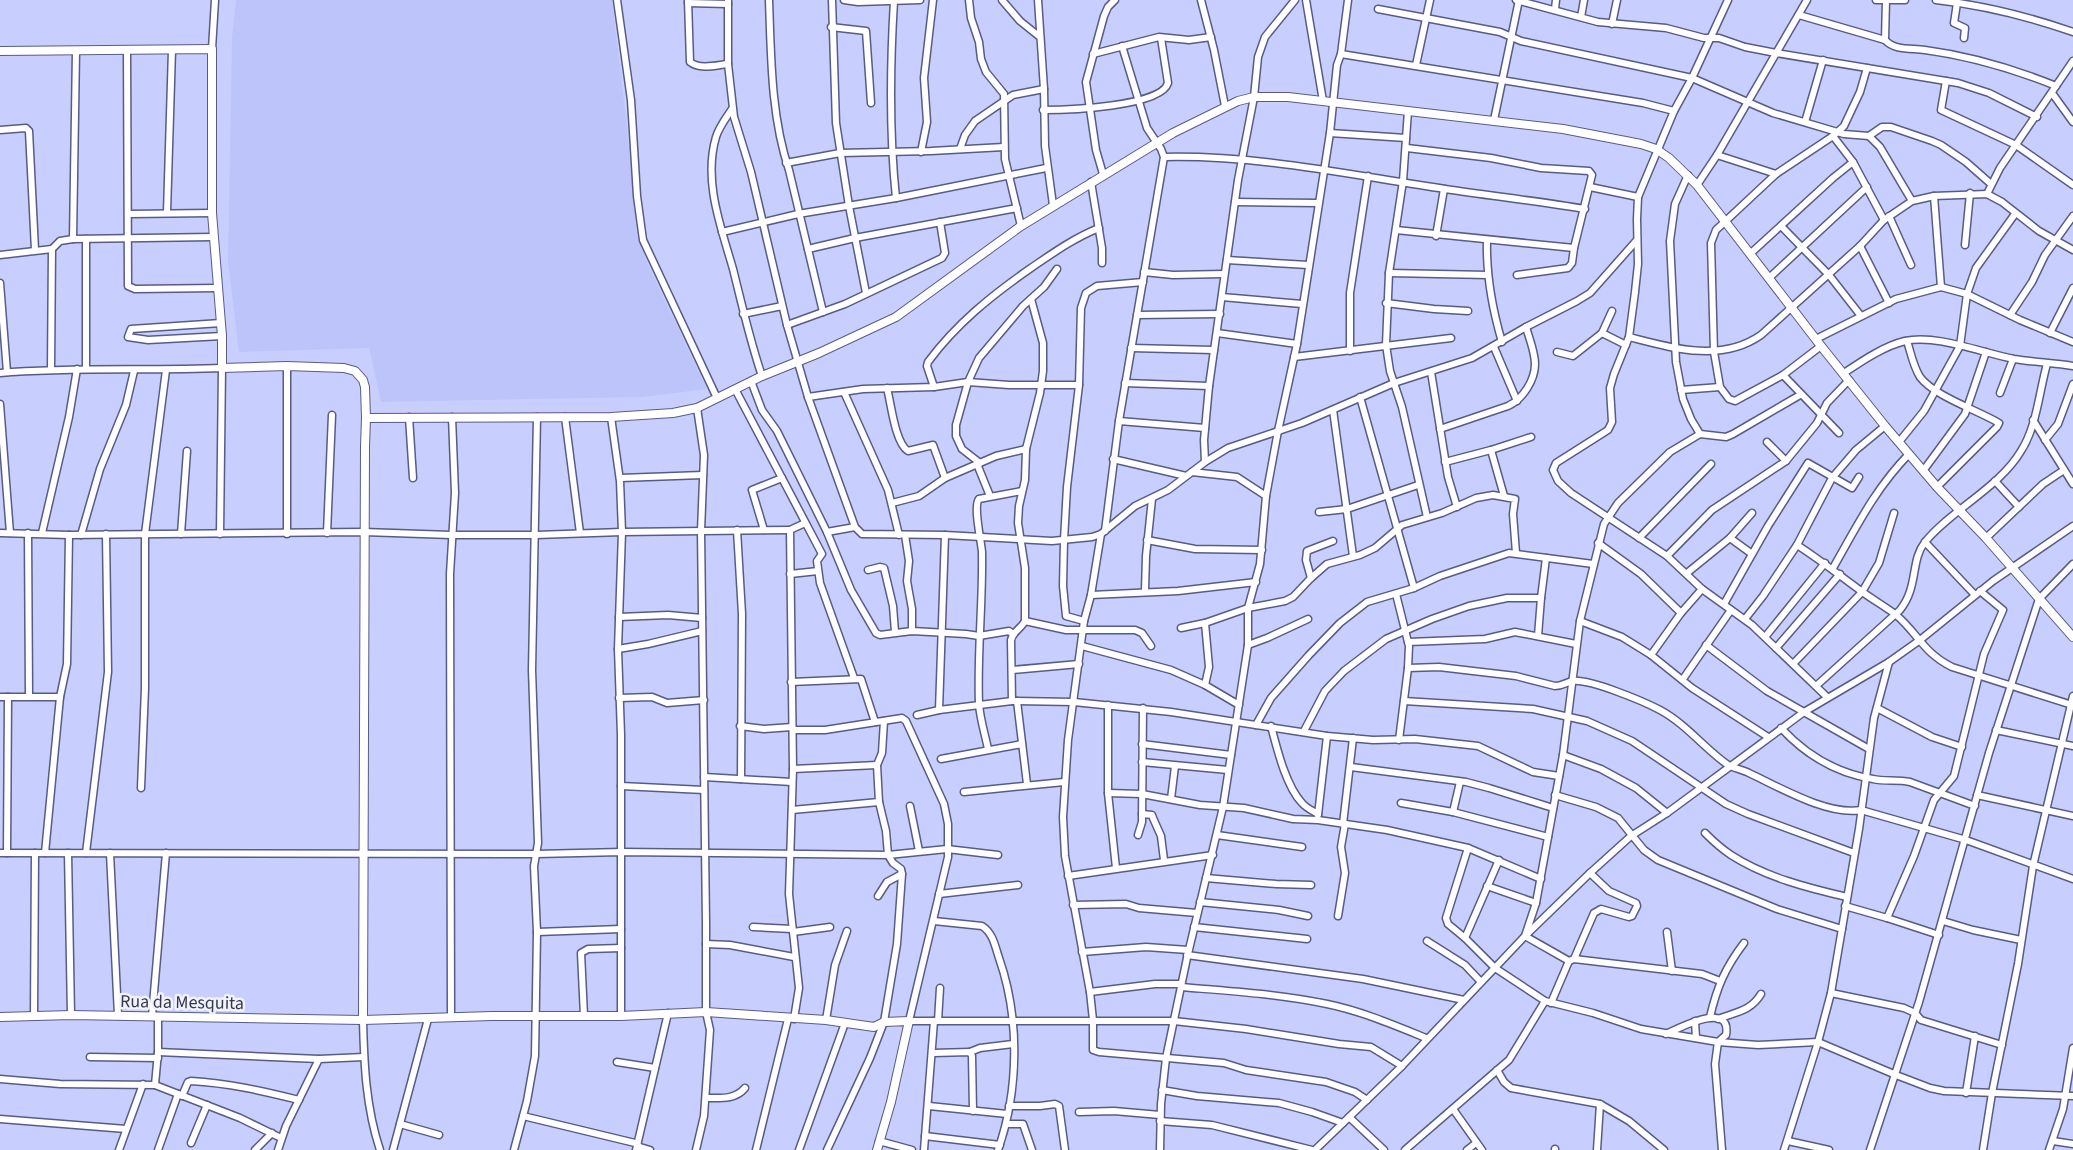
<svg xmlns="http://www.w3.org/2000/svg" width="2073" height="1150" font-family="'Source Sans 3',sans-serif">
<style>
.built{fill:#bcc4fa}
.lines{fill:none;stroke-linecap:round;stroke-linejoin:round}
.minor-casing{stroke:#575c85;stroke-width:9}
.tertiary-casing{stroke:#575c85;stroke-width:10}
.minor{stroke:#fff;stroke-width:6}
.tertiary{stroke:#fff;stroke-width:8}
.labels{text-anchor:middle;stroke-width:5;stroke-linejoin:round;paint-order:stroke}
.street-label{font-size:18px;fill:#36394c;stroke:#f1f3fc}
</style>
<rect width="100%" height="100%" fill="#c8cffe"/>
<path class="built" d="M236,0H612L627,127L637,235L649,267L707,389L643,397L381,402L369,348L239,352L228,262L232,37Z"/>
<g class="lines">
<defs>
<g id="minor">
<path d="M617,0L631,100L637,196L643,240L717,398"/>
<path d="M688,0L690,62C700,70 717,65 728,64"/>
<path d="M728,0V64L734,117L751,172L787,325L808,397L855,527L862,534L945,535L1052,541L1092,537L1101,534L1135,506L1168,490L1205,462L1228,448L1302,423L1394,383L1472,358L1526,327L1577,301L1590,293L1637,240"/>
<path d="M769,0C771,56 771,117 789,170L823,312"/>
<path d="M832,0L836,123L849,206L866,293"/>
<path d="M844,0L858,2L920,0"/>
<path d="M969,0L971,18L979,42L981,59L986,72L1004,94L1005,159L1021,226"/>
<path d="M1002,0L1020,21L1040,37"/>
<path d="M1038,0L1044,89L1045,146L1053,205"/>
<path d="M1201,0L1214,50L1225,106"/>
<path d="M1306,0L1323,101"/>
<path d="M1516,0L1598,22L1666,28L1704,38H1719L1745,47L1776,53L1958,83L1989,93L2037,117"/>
<path d="M1728,0L1692,78L1674,111L1638,197L1637,219L1638,264L1635,292L1629,337L1614,374L1610,388L1612,422L1608,430L1556,463L1553,470L1558,481L1571,493L1667,556L1702,589L1752,625L1827,697"/>
<path d="M1876,0H1905"/>
<path d="M1936,0C1982,5 2030,17 2073,32"/>
<path d="M894,1C890,67 889,132 896,198"/>
<path d="M688,3L728,4"/>
<path d="M1957,3L1954,23L1965,28L1964,38"/>
<path d="M1378,9L1500,32L1521,41L1692,78L1773,113L1844,134L1869,136L1880,147L1912,201"/>
<path d="M1555,9L1556,0"/>
<path d="M1799,15L1885,40C1895,51 1911,48 1925,50C1970,56 2014,69 2056,86"/>
<path d="M1581,17L1584,0"/>
<path d="M1612,24L1617,0"/>
<path d="M831,27L866,31L871,103"/>
<path d="M1885,40L1886,0"/>
<path d="M212,49L215,0"/>
<path d="M127,50L128,286L135,289L217,288"/>
<path d="M1093,54L1159,37L1189,40L1211,37"/>
<path d="M1341,54L1643,103L1674,111"/>
<path d="M1416,65L1430,0"/>
<path d="M1946,81L1941,110L2016,145L2073,185"/>
<path d="M2052,93L2073,122"/>
<path d="M732,109C726,118 719,127 716,137C703,181 721,227 733,269C742,305 750,341 762,376"/>
<path d="M1043,110C1066,110 1161,107 1168,83L1161,38"/>
<path d="M1408,111L1403,181L1389,273L1386,345L1390,371L1402,407L1427,517"/>
<path d="M1494,120L1519,0"/>
<path d="M1805,122L1823,60"/>
<path d="M0,130L26,128L29,131L35,250"/>
<path d="M1330,133L1406,138"/>
<path d="M1833,136L1853,162L1884,220"/>
<path d="M1869,136L1882,127H1891L1932,141L1941,145L1966,162L1991,184"/>
<path d="M960,149L965,135L975,121L1013,95L1044,89"/>
<path d="M921,152L927,122L924,78L933,0"/>
<path d="M1717,155L1776,174"/>
<path d="M1164,157C1260,155 1350,175 1445,189C1491,196 1538,201 1585,209"/>
<path d="M786,163L840,153L931,151L1004,147"/>
<path d="M1103,174L1096,150L1086,82L1104,16L1108,7L1115,0"/>
<path d="M1688,175L1675,204L1670,241L1676,362L1683,399L1691,419L1700,434"/>
<path d="M1091,182L1102,248V263"/>
<path d="M1697,185L1717,155L1807,0"/>
<path d="M1590,187L1638,197"/>
<path d="M1987,194L2000,168L2073,61"/>
<path d="M1934,196L1941,287"/>
<path d="M1235,202L1318,203"/>
<path d="M167,212L172,50"/>
<path d="M129,214L212,213"/>
<path d="M1889,216L1911,265"/>
<path d="M1781,226L1829,275L1861,316"/>
<path d="M1396,230L1574,248L1592,175L1589,171L1541,168L1491,158L1407,148"/>
<path d="M722,232L798,214L896,198L1046,168"/>
<path d="M1436,236L1444,189"/>
<path d="M73,239L76,51"/>
<path d="M86,239V369"/>
<path d="M1487,240C1486,275 1492,308 1502,342"/>
<path d="M1965,245L1970,193"/>
<path d="M1860,246L1889,303"/>
<path d="M808,249L855,238L1017,208"/>
<path d="M1751,253L1833,178L1853,162"/>
<path d="M0,255L52,249L60,241L73,239L213,237"/>
<path d="M1227,260L1308,265"/>
<path d="M1144,272L1173,275L1224,274"/>
<path d="M1389,273L1488,275"/>
<path d="M1517,275L1568,268L1572,263L1574,248"/>
<path d="M1769,278L1867,187"/>
<path d="M0,283L7,372"/>
<path d="M1222,297L1302,304"/>
<path d="M1386,303L1434,309L1468,311"/>
<path d="M743,314L782,306"/>
<path d="M1137,315L1220,314"/>
<path d="M2010,315L2032,282L2045,255L2073,216"/>
<path d="M221,323L131,329L128,337L148,340L222,336"/>
<path d="M787,325L845,304L942,258L945,253L940,222"/>
<path d="M1217,333L1297,344"/>
<path d="M1602,333L1612,311"/>
<path d="M2050,333L2073,288"/>
<path d="M1629,337C1672,348 1721,363 1761,335L1860,246L1884,220L1912,201L1934,196L1987,194L2002,202L2039,231L2073,250"/>
<path d="M1816,339L1896,299L1941,287L1967,294L2020,320L2073,342"/>
<path d="M1907,341C1911,353 1913,366 1920,377C1934,396 1977,410 1999,423L1997,427L1937,487"/>
<path d="M1821,346L1783,375L1735,401L1729,399L1720,387L1714,352L1711,243L1716,230L1776,174L1833,136L1844,126L1860,92L1867,68"/>
<path d="M1494,347L1517,401"/>
<path d="M1131,348L1214,350"/>
<path d="M1350,351V293L1368,176"/>
<path d="M1557,352L1573,356L1602,333L1626,345"/>
<path d="M1294,357L1451,338"/>
<path d="M51,370L52,249"/>
<path d="M1431,372L1448,477L1457,507"/>
<path d="M0,373C74,367 148,371 222,368L220,534"/>
<path d="M1844,373C1862,361 1884,346 1905,341C1937,334 1982,353 2014,359C2033,362 2053,363 2073,366"/>
<path d="M1783,375L1839,433"/>
<path d="M751,381L762,410L777,431L827,532L851,590L876,633L880,635L912,631L966,634L979,636L1009,631L1013,634"/>
<path d="M1125,383L1209,386"/>
<path d="M934,387L927,366L928,362C956,324 992,295 1031,268C1053,253 1074,238 1099,228"/>
<path d="M887,388C891,403 895,443 908,451L933,445L945,478"/>
<path d="M735,389L822,554L817,561L820,583L854,678"/>
<path d="M1681,390L1720,387"/>
<path d="M844,392L888,490L899,535"/>
<path d="M2000,393L2013,359"/>
<path d="M808,397L863,389L934,387L968,382L1009,385H1079"/>
<path d="M1360,397L1414,588"/>
<path d="M0,404L10,533"/>
<path d="M1333,410L1353,556"/>
<path d="M409,417L413,478"/>
<path d="M565,417L580,533"/>
<path d="M611,417L620,481L622,532L618,649L621,735V1016"/>
<path d="M2033,420L2073,484"/>
<path d="M1119,421L1205,428"/>
<path d="M1440,429L1508,406C1523,399 1535,380 1535,364C1535,352 1529,338 1526,327"/>
<path d="M2045,440L2058,424L2073,384"/>
<path d="M1767,442L1786,461"/>
<path d="M1899,442L1924,411L1960,346L1967,294L1976,268L2015,214"/>
<path d="M1491,450L1531,437"/>
<path d="M1113,459L1186,476"/>
<path d="M1205,462L1204,440L1209,386L1238,180L1254,97L1258,57L1265,37L1295,0"/>
<path d="M1445,462L1491,450L1504,496"/>
<path d="M980,463L962,449L956,436V425L968,382L979,358L1023,306L1044,287L1057,269"/>
<path d="M977,464L990,496"/>
<path d="M1923,471L1965,414L1986,352"/>
<path d="M1192,472L1237,477L1266,496"/>
<path d="M620,478L703,475"/>
<path d="M1995,481L2019,507"/>
<path d="M892,503L919,496L945,478L996,456L1026,449"/>
<path d="M1319,512L1347,509L1418,485"/>
<path d="M737,530L742,614L741,779"/>
<path d="M764,530L752,490L782,478"/>
<path d="M1105,531L1119,421L1164,157L1161,149L1147,128L1122,46"/>
<path d="M827,532L855,527"/>
<path d="M0,533L69,535L364,532L451,535H536L622,532L790,530"/>
<path d="M28,533L29,696"/>
<path d="M42,533L69,417L77,369"/>
<path d="M327,533L332,415"/>
<path d="M181,534L187,451"/>
<path d="M287,534V366"/>
<path d="M1101,534L1091,595L1084,621L1068,740L1063,817L1065,856L1090,992L1093,1020V1050L1099,1052L1224,1063L1246,1070L1326,1082L1355,1092L1367,1100"/>
<path d="M81,535L100,469L126,405L134,371"/>
<path d="M905,535L909,561L907,581L912,609V631"/>
<path d="M1639,538L1711,464"/>
<path d="M1730,538L1752,554"/>
<path d="M1986,538L2043,484L2064,470"/>
<path d="M1147,540L1195,549L1262,550"/>
<path d="M1925,542L1975,595"/>
<path d="M1598,543L1641,574L1681,613"/>
<path d="M1797,545C1819,559 1839,575 1861,591C1872,599 1884,606 1895,614C1918,633 1923,653 1952,667L2072,705"/>
<path d="M1667,556L1712,510L1786,461L1817,423L1827,403L1849,380"/>
<path d="M1833,568C1857,526 1875,489 1909,454"/>
<path d="M868,570L880,567L884,568L893,606L895,632"/>
<path d="M1687,573L1730,538L1752,513"/>
<path d="M790,574L818,571"/>
<path d="M1311,578L1306,560L1307,551L1333,541"/>
<path d="M1145,591L1146,556L1152,499"/>
<path d="M1396,594L1409,646L1408,668L1399,740"/>
<path d="M1091,595L1178,591L1256,582"/>
<path d="M1724,604L1768,526L1808,463L1852,488L1859,477"/>
<path d="M619,617L668,615L702,618"/>
<path d="M1745,619L1763,596L1797,545L1832,478L1856,450L1885,426"/>
<path d="M1025,621L1066,630H1135L1142,633L1151,646"/>
<path d="M1084,621L1066,616L1063,586L1064,540L1067,487L1079,385L1081,308L1086,293L1097,286L1143,282"/>
<path d="M1580,621L1622,637L1651,655L1692,688L1768,737"/>
<path d="M1205,623L1209,667L1205,685"/>
<path d="M1181,628L1205,623L1248,608L1285,601L1293,597L1311,578L1327,564L1360,555L1375,548L1402,525L1442,513L1476,498L1493,495L1515,499L1513,514L1516,553"/>
<path d="M1538,636L1541,598L1546,558"/>
<path d="M1765,637L1825,563"/>
<path d="M1408,642L1485,639L1515,632L1576,644"/>
<path d="M1248,645L1267,638L1308,619"/>
<path d="M1706,645L1767,691L1869,749"/>
<path d="M1082,646L1171,670L1205,685L1239,705"/>
<path d="M1776,648L1840,574"/>
<path d="M618,649L648,644L702,631"/>
<path d="M1651,655L1681,613L1702,589"/>
<path d="M1793,664L1862,592L1879,563L1894,513"/>
<path d="M1408,668L1439,667L1473,671L1516,676L1555,686C1563,686 1566,682 1573,681C1590,679 1643,701 1660,710C1686,724 1704,748 1728,765C1734,768 1743,770 1749,773C1779,787 1828,816 1861,810L1966,840L2073,879"/>
<path d="M1012,670L1079,664"/>
<path d="M1683,679L1731,610"/>
<path d="M791,682L861,679L875,722"/>
<path d="M1816,686L1900,610C1919,586 1910,561 1925,542C1951,510 1999,488 2021,451C2037,426 2039,392 2047,364"/>
<path d="M0,697H60"/>
<path d="M619,698L652,697L667,703L704,700"/>
<path d="M1012,701L1011,640C1013,631 1021,629 1025,621V568L1018,523L1019,506L1025,480L1026,449L1040,393L1043,371V343L1031,299"/>
<path d="M1017,701L1027,784"/>
<path d="M1404,701L1533,709L1587,721L1632,741L1726,804L1748,814L1854,853"/>
<path d="M1108,705V793L1116,868"/>
<path d="M1877,708L1932,737L1962,747"/>
<path d="M939,710L945,535"/>
<path d="M917,715L939,710L1012,701L1074,702L1171,712L1327,736L1373,740L1415,739L1478,746L1533,772L1559,776"/>
<path d="M1256,725L1271,698L1309,655L1340,623L1367,602L1414,588L1440,576L1509,553L1593,564"/>
<path d="M740,726L764,729L792,727"/>
<path d="M1271,726C1277,749 1286,786 1302,803C1306,808 1313,811 1318,814"/>
<path d="M1781,728C1806,755 1835,773 1873,779C1885,782 1897,779 1910,782L1975,806"/>
<path d="M793,730H825L902,718L906,721L944,804L948,824V857L909,1021H1174L1246,1029L1339,1044L1371,1047L1402,1066"/>
<path d="M1996,730L2073,746"/>
<path d="M1304,731L1325,691L1344,671L1386,639L1432,619L1469,606L1507,598H1541"/>
<path d="M1142,744L1231,755"/>
<path d="M988,749C985,734 980,719 979,704C977,653 983,603 982,552C981,540 973,506 979,499L1022,491"/>
<path d="M1563,755L1601,769L1636,788L1667,813"/>
<path d="M941,759L1022,744"/>
<path d="M1142,762L1228,770"/>
<path d="M1351,767L1466,782L1489,788L1553,808"/>
<path d="M793,769L877,765"/>
<path d="M704,777L792,782"/>
<path d="M621,786L704,790"/>
<path d="M141,788L145,688V534L166,370"/>
<path d="M964,792L1064,782"/>
<path d="M1108,793L1142,794L1200,805L1244,808L1293,819L1318,820L1387,830L1468,848L1541,879"/>
<path d="M1555,795L1596,807L1618,818L1644,850L1658,860L1777,909L1842,929"/>
<path d="M1977,795L2073,816"/>
<path d="M1171,799L1175,766"/>
<path d="M1401,803L1453,812L1548,837"/>
<path d="M910,806L919,851"/>
<path d="M792,810L879,802"/>
<path d="M1453,812L1460,782"/>
<path d="M1142,814L1152,815L1153,818L1161,836L1164,860"/>
<path d="M1318,815L1327,736"/>
<path d="M1343,824L1353,738"/>
<path d="M1705,833C1713,841 1722,849 1731,855C1765,877 1808,888 1847,897"/>
<path d="M1138,835L1142,822L1143,708"/>
<path d="M1217,835L1302,847"/>
<path d="M0,853L536,854L622,852L888,855L947,849L998,855"/>
<path d="M7,853L8,697"/>
<path d="M45,853L60,697L67,664L69,535"/>
<path d="M68,853L71,1015"/>
<path d="M86,853L108,672L106,534"/>
<path d="M110,853L118,1015"/>
<path d="M1499,860L1465,938L1495,968L1545,1001L1593,1013L1641,1029L1718,1042L1758,1045L1818,1042L1896,1075L1930,1088L1944,1091L2073,1096"/>
<path d="M1068,876L1213,855"/>
<path d="M1206,878L1276,884L1311,885"/>
<path d="M1487,886L1536,903"/>
<path d="M939,894L1018,885"/>
<path d="M878,896L887,882L902,874"/>
<path d="M1200,902L1279,910L1308,916"/>
<path d="M1073,905L1126,904L1139,908L1197,913"/>
<path d="M1845,906L1887,918L1914,856L1934,800L1954,776L1984,654L2003,610L1980,591"/>
<path d="M1338,916L1345,873L1341,847L1345,824"/>
<path d="M1887,918L1939,935"/>
<path d="M934,921L982,926C993,933 995,946 999,958C1020,1018 1019,1090 998,1150"/>
<path d="M1943,921L1973,930L2021,940"/>
<path d="M753,927L792,929"/>
<path d="M1194,927L1307,939"/>
<path d="M537,932L621,929"/>
<path d="M793,932L830,927"/>
<path d="M1667,932L1672,971"/>
<path d="M1465,938L1448,924L1446,918L1468,848"/>
<path d="M1427,941L1465,965L1481,982"/>
<path d="M706,944L730,945L794,957"/>
<path d="M1082,952L1146,947L1188,950"/>
<path d="M1187,955L1363,979L1464,1000"/>
<path d="M1574,959L1594,913L1601,909L1629,917L1632,916L1637,906L1636,903L1609,891L1590,873"/>
<path d="M1720,981L1702,974L1574,959L1569,961L1525,936L1536,903L1563,755L1580,621L1604,524L1618,503L1670,452L1700,434L1726,437L1733,434L1800,395"/>
<path d="M1181,987C1229,991 1279,994 1327,1004C1361,1011 1394,1025 1426,1038"/>
<path d="M1090,992L1155,984H1181"/>
<path d="M1831,993L1904,1008L1915,1013L1921,1020L2002,1045"/>
<path d="M1551,1003L1569,961"/>
<path d="M34,1016L35,853"/>
<path d="M152,1016L166,853"/>
<path d="M584,1016L581,953L588,949L621,948"/>
<path d="M451,1017L450,574L455,493L452,417"/>
<path d="M1710,1017C1717,987 1725,968 1744,943"/>
<path d="M794,1019L799,988L789,894L793,769L790,530L805,523"/>
<path d="M1718,1019C1736,1012 1751,1011 1761,994"/>
<path d="M363,1020C364,1064 366,1108 380,1150"/>
<path d="M826,1020L835,965L847,931"/>
<path d="M938,1021L940,988"/>
<path d="M1695,1021L1696,1038"/>
<path d="M1666,1034C1679,1028 1732,1000 1726,1035L1718,1042L1715,1064L1722,1150"/>
<path d="M158,1052L319,1059"/>
<path d="M970,1052L980,1048L1013,1044"/>
<path d="M933,1053L970,1052L972,1056L973,1111"/>
<path d="M90,1057L158,1058"/>
<path d="M617,1062L655,1068"/>
<path d="M1497,1070L1504,1082L1511,1088L1600,1104L1629,1121L1664,1150"/>
<path d="M0,1079L60,1084L155,1085L240,1118L281,1138"/>
<path d="M155,1085L158,1052V1016"/>
<path d="M1162,1090L1197,1096L1279,1103L1312,1112L1343,1123"/>
<path d="M1966,1093L1975,1036"/>
<path d="M182,1096L188,1082L191,1081C228,1083 263,1091 299,1100"/>
<path d="M706,1098C720,1098 735,1100 745,1088"/>
<path d="M929,1106L1007,1114"/>
<path d="M1009,1106H1040L1055,1104L1059,1106L1065,1150"/>
<path d="M1453,1109L1482,1150"/>
<path d="M1079,1112L1114,1111L1160,1115"/>
<path d="M523,1116L635,1143L640,1147L650,1150"/>
<path d="M1349,1117L1384,1150"/>
<path d="M0,1119L126,1129"/>
<path d="M1160,1121L1212,1125L1312,1150"/>
<path d="M400,1124L439,1135"/>
<path d="M1006,1124H1023L1032,1150"/>
<path d="M925,1136L1000,1145"/>
<path d="M879,1141L912,1150"/>
<path d="M1788,1141L1829,1150"/>
<path d="M2053,1141L2073,1144"/>
<path d="M191,1143L207,1105"/>
<path d="M1555,1149V1150"/>
<path d="M119,1150L143,1084"/>
<path d="M158,1150L178,1094"/>
<path d="M255,1150L272,1133"/>
<path d="M278,1150L286,1126L319,1059L364,1057"/>
<path d="M393,1150L428,1019"/>
<path d="M514,1150L527,1101L535,1056L537,932L534,866L538,843L532,670L537,417"/>
<path d="M636,1150L668,1013"/>
<path d="M696,1150L704,1116L710,1030L706,1012V923L701,531L704,455L697,408"/>
<path d="M756,1150L788,1019"/>
<path d="M799,1150L845,1023"/>
<path d="M827,1150L870,1058L884,1022L897,944L902,874L901,869L893,863L888,855L886,831L879,802L877,765L882,753L884,721"/>
<path d="M924,1150L934,1021"/>
<path d="M1160,1150L1161,1104L1166,1058L1187,958L1223,807L1248,645V608L1260,564L1266,496L1278,431L1297,344L1330,133L1337,65L1341,54L1348,0"/>
<path d="M1315,1150L1402,1066L1525,936L1590,873L1631,836L1667,813L1804,712L1889,662L1920,640L1993,581L2073,526"/>
<path d="M1405,1150L1509,1060L1545,1001"/>
<path d="M1467,1150L1476,1143"/>
<path d="M1597,1150L1600,1104"/>
<path d="M1784,1150L1818,1042L1831,993L1859,829L1874,718L1889,662"/>
<path d="M1870,1150L1919,1002L1989,753L2039,599L2073,564"/>
<path d="M1983,1150L1992,1093L2018,964L2033,866L2073,696"/>
<path d="M2049,1150L2063,1109L2073,1048"/>
</g>
<g id="tertiary">
<path d="M0,51L212,49V213L222,336V368L287,366L344,368L355,371L363,380L365,387L366,418L365,447L363,1020"/>
<path d="M366,418L611,417L673,413L697,408L762,376L819,353L896,317L1021,226L1173,133L1238,101L1254,97H1288L1563,129L1641,144L1656,149L1669,158L1697,185L1821,346L1885,426L1937,487L1986,538L2073,637"/>
<path d="M0,1017L71,1015L363,1020L492,1016H621L706,1012L826,1020L874,1027L884,1022L909,1021L891,1102L877,1150"/>
</g>
</defs>
<use href="#minor" class="minor-casing"/>
<use href="#tertiary" class="tertiary-casing"/>
<use href="#minor" class="minor"/>
<use href="#tertiary" class="tertiary"/>
</g>
<g class="labels">
<g class="street-label">
<text transform="translate(182 1002) rotate(1)" y="6">Rua da Mesquita</text>
</g>
</g>
</svg>
